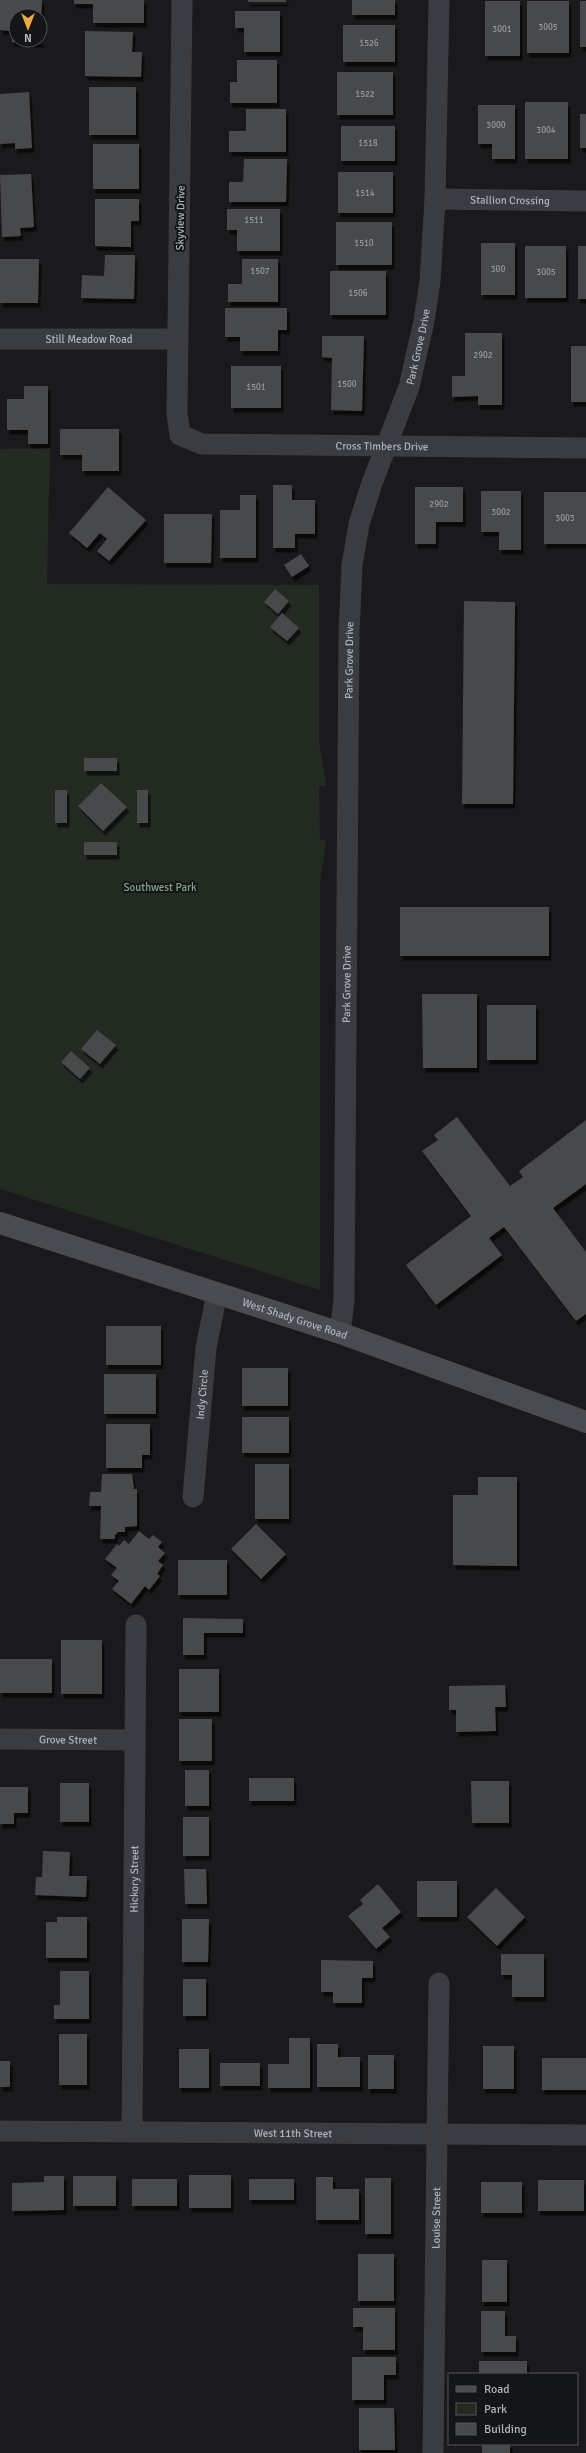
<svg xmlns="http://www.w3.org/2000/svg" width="586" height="2453" font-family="Signika,sans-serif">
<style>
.green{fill:#222a22}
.building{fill:#47484c;filter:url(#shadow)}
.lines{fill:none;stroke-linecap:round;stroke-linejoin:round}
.minor{stroke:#3b3c41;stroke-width:21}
.secondary{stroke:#494b50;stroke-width:22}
.labels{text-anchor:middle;stroke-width:4;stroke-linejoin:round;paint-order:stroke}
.number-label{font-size:9px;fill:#94989f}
.street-label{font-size:11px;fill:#adb2bb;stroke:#141517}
.park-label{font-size:11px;fill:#85a585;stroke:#141517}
</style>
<defs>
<filter id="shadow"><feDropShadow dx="2.5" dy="4.5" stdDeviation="0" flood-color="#0009"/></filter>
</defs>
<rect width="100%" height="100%" fill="#1a1a1c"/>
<path class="green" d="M50,448L47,584L319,585V740L326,786H319L320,840H326L320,884V1290L0,1189V449Z"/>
<g class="building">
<path d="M0,0H42L41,20L40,16H16V40H41V43L12,42V31L0,30Z"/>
<path d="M74,0H144V23H93V4H74Z"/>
<rect x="248" y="0" width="38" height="2"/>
<rect x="352" y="0" width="43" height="15"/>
<rect x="485" y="1" width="35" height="55"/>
<rect x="527" y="1" width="42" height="52"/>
<rect x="580" y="1" width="6" height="46"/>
<path d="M235,11H280V52H244V28H235Z"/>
<rect x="343" y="25" width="52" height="37"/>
<path d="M85,31L133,32L132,52H142L141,77L85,76Z"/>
<path d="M237,60H277V103H230V82H237Z"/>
<rect x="337" y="72" width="56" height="43"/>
<rect x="89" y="87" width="47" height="48"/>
<path d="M29,92L32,148L15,149V143L0,144V94Z"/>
<rect x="525" y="102" width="43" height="57"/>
<path d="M478,105H515V159H492V144H478Z"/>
<path d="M246,109H286V152H229V131H246Z"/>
<rect x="580" y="114" width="6" height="34"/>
<rect x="341" y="126" width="54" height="35"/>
<rect x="93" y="144" width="46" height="45"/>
<path d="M244,159H287L286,202H229V182H243Z"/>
<rect x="338" y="172" width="55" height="41"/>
<path d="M31,174L34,227L20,228L21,236L2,237L0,175Z"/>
<path d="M95,199H139V221H131V247L95,246Z"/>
<path d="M227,209H280V251H237V230H227Z"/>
<rect x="336" y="222" width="56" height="43"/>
<rect x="481" y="243" width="34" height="52"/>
<rect x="525" y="246" width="41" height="52"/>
<rect x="578" y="246" width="8" height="53"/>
<path d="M105,255H135L134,299L81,298L82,275L104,276Z"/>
<path d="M0,259H39L38,303H0Z"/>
<path d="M242,259H278V302H228V284H242Z"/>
<rect x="330" y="271" width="56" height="44"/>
<path d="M225,308H287V330H278V351H240V337H225Z"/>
<path d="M465,333H502V405H478V396L452,397V376H465Z"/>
<path d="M322,336H364L362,411L331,410L332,358L322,357Z"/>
<rect x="571" y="346" width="15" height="56"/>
<rect x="231" y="366" width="50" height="42"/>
<path d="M24,386H48V444H28V430H7V399H24Z"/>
<path d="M60,429H119V471H82V455H60Z"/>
<path d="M273,485H292V500H315V534H295V548H273Z"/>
<path d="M108,487L146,520L109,561L97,551L107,539L100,533L87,548L69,533Z"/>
<path d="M415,487H463V522H436V544H415Z"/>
<path d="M481,491H521V550H499V532H481Z"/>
<rect x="544" y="492" width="42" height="52"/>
<path d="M240,495H256V558H220V510H240Z"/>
<path d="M164,514H212L211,563H164Z"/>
<path d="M301,554L309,566L292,577L284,565Z"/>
<path d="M275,589L289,601L278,614L264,602Z"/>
<path d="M464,601L515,602L513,804H462Z"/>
<path d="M282,613L299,628L287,641L270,627Z"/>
<rect x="84" y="758" width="33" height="13"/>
<path d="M101,783L127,807L103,831L78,806Z"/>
<rect x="55" y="790" width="12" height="33"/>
<rect x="137" y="790" width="11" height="33"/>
<rect x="84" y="842" width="33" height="13"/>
<rect x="400" y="907" width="149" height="49"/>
<path d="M422,994H477V1068H423Z"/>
<rect x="487" y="1005" width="49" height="55"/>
<path d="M97,1030L116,1045L100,1064L81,1049Z"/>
<path d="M71,1051L90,1068L80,1079L61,1062Z"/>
<path d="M457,1117L510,1186L523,1177L519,1171L586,1120V1184L553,1208L586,1252V1314L576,1321L504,1227L489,1238L502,1255L436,1305L406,1265L471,1216L422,1151L438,1140L434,1135Z"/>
<rect x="106" y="1326" width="55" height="39"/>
<rect x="242" y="1368" width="46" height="38"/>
<rect x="104" y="1374" width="52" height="40"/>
<rect x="242" y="1417" width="47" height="36"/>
<path d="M106,1424H150V1455H142V1468H106Z"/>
<rect x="255" y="1464" width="34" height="55"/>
<path d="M102,1474H132L134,1489H137V1526L125,1527V1532H118L115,1535V1539H100L101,1506H89L90,1492H101Z"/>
<path d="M478,1477H517V1566L453,1565V1495H478Z"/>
<path d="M256,1524L286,1554L261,1579L231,1549Z"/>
<path d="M139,1531L149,1539L153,1535L162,1542L158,1547L165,1553L158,1561L163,1565L157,1574L160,1576L149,1590L145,1586L131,1604L112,1589L119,1581L111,1575L117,1568L105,1559L117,1544L119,1546L124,1540L129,1544Z"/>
<rect x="178" y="1560" width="49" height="35"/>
<path d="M183,1618L243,1619V1633H204V1655H183Z"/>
<rect x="61" y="1640" width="41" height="54"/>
<rect x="0" y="1659" width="52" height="34"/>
<rect x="179" y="1669" width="40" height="43"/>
<path d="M505,1685L506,1707H495L496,1731L456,1732V1710H449V1686Z"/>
<rect x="179" y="1719" width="33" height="42"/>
<rect x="185" y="1770" width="24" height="36"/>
<rect x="249" y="1778" width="45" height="23"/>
<path d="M471,1781H509V1823H472Z"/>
<rect x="60" y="1783" width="29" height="39"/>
<path d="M0,1787H28V1813H14V1824H0Z"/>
<rect x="183" y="1817" width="26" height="39"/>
<path d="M43,1851L70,1852L69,1876H87L86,1897L35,1895L36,1877H42Z"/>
<path d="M184,1869H206L207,1904H185Z"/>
<rect x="417" y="1881" width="40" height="36"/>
<path d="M378,1884L401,1912L382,1928L390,1937L376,1949L348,1916L363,1904L360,1900Z"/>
<path d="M496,1888L525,1917L497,1946L467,1917Z"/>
<path d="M57,1917H87V1958H46V1922H57Z"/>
<path d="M182,1919H209L208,1962H182Z"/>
<path d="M501,1954H544V1997H512V1975H501Z"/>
<path d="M321,1960L373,1961V1978H362V2003H333V1992H321Z"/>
<path d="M60,1971H89V2019H54V2005H60Z"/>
<rect x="183" y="1979" width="23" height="37"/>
<rect x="59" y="2034" width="28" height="51"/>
<path d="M289,2038H310V2088H268V2064H289Z"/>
<path d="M317,2044H338V2057H360V2087H317Z"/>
<rect x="483" y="2046" width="31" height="43"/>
<rect x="179" y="2049" width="30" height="39"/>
<rect x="368" y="2055" width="26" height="34"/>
<rect x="542" y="2058" width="44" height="32"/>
<rect x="0" y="2061" width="10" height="26"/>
<rect x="220" y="2063" width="40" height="23"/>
<rect x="189" y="2175" width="42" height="33"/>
<path d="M44,2176H64V2210L12,2211V2183L44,2182Z"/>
<rect x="73" y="2176" width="43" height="30"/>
<path d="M316,2177H333V2189H359V2220H316Z"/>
<rect x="365" y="2178" width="26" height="56"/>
<rect x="132" y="2179" width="45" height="27"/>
<rect x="249" y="2179" width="45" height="21"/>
<rect x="538" y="2180" width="46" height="31"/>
<rect x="481" y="2182" width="41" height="31"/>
<rect x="358" y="2254" width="36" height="47"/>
<rect x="482" y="2260" width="25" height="42"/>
<path d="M353,2308H395V2350H363V2327H353Z"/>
<path d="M481,2311H505V2336H516V2352H481Z"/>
<path d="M352,2357H396V2375H384V2400H352Z"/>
<rect x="479" y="2361" width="48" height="13"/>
<path d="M359,2408H394L395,2450H359Z"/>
<rect x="482" y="2444" width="28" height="9"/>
</g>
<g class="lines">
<g class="minor">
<path id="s1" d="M182,0L177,413L180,435L202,444L586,448"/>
<path id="s2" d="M435,199L586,201"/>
<path id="s3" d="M0,339H178"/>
<path id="s4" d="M340,1333L344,1300L349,633L352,565L359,524L372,483L409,387L424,321L430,281L435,199L439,0"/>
<path id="s5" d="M193,1497L206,1348L217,1293"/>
<path id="s6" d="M0,1739L135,1740"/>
<path id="s7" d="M0,2131L586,2135"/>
<path id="s8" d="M132,2132L136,1625"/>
<path id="s9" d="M433,2453L439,1983"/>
</g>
<path class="secondary" id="s10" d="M0,1223L340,1333L586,1422"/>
</g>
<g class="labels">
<g class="number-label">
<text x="548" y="30">3005</text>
<text x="502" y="32">3001</text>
<text x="369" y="46">1526</text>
<text x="365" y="97">1522</text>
<text x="496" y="128">3000</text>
<text x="546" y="133">3004</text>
<text x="368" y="146">1518</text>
<text x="365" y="196">1514</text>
<text x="254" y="223">1511</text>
<text x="364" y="246">1510</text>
<text x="498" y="272">300</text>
<text x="260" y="274">1507</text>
<text x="546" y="275">3005</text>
<text x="358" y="296">1506</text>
<text x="483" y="358">2902</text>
<text x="347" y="387">1500</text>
<text x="256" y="390">1501</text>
<text x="439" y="507">2902</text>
<text x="501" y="515">3002</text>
<text x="565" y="521">3003</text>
</g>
<g class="street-label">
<text dy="4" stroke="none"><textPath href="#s2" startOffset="75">Stallion Crossing</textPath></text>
<text transform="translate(180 218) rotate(-89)" y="4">Skyview Drive</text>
<text dy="4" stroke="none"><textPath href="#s3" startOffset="89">Still Meadow Road</textPath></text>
<text dy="4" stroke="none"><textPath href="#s4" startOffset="997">Park Grove Drive</textPath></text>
<text dy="4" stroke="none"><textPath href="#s1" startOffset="639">Cross Timbers Drive</textPath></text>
<text dy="4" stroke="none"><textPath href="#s4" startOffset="673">Park Grove Drive</textPath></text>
<text dy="4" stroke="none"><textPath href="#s4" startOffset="349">Park Grove Drive</textPath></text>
<text dy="4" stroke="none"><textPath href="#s10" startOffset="310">West Shady Grove Road</textPath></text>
<text dy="4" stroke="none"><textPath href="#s5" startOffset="103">Indy Circle</textPath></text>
<text dy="4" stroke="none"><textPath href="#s6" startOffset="68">Grove Street</textPath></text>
<text dy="4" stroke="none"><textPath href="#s8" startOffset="253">Hickory Street</textPath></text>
<text dy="4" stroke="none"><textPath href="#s7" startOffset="293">West 11th Street</textPath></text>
<text dy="4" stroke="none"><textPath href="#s9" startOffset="235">Louise Street</textPath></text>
</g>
<g class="park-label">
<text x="160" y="891">Southwest Park</text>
</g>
</g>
<rect x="448" y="2373" width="130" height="72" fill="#141517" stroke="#515459"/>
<rect x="456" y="2386" width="20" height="6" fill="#494b50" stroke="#515459"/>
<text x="484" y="2393" font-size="12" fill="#adb2bb">Road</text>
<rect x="456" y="2403" width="20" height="12" fill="#222a22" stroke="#515459"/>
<text x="484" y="2413" font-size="12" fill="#adb2bb">Park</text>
<rect x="456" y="2423" width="20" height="12" fill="#47484c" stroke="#515459"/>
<text x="484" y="2433" font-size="12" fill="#adb2bb">Building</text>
<g transform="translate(28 28) rotate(180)"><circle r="19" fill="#141517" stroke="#515459"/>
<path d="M0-3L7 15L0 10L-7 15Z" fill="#ebaa42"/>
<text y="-6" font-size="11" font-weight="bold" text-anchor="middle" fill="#adb2bb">N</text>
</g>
</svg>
